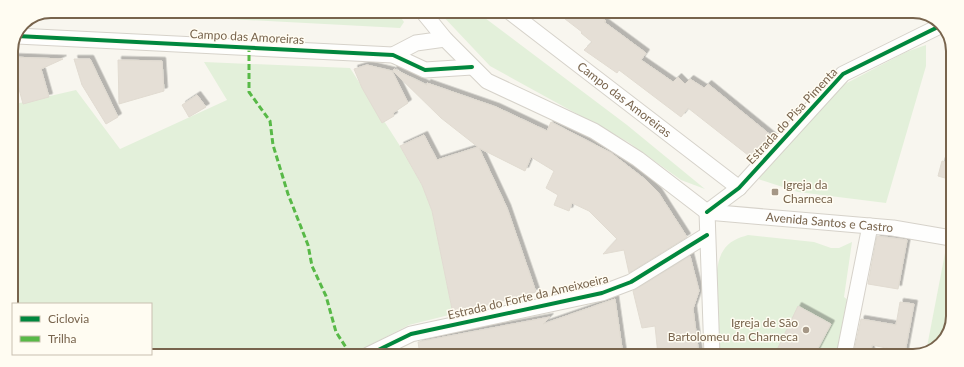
<svg xmlns="http://www.w3.org/2000/svg" width="964" height="367" font-family="Lato,sans-serif">
<style>
.green{fill:#e3f0da}
.building{fill:#e5dfd6;stroke:#e1dbd1;filter:url(#shadow)}
.lines{fill:none;stroke-linecap:round;stroke-linejoin:round}
.minor-casing{stroke:#d6d2ca;stroke-width:17}
.minor{stroke:#fefefd;stroke-width:15}
.quiet{stroke:#58b947;stroke-width:3;stroke-dasharray:6 3;stroke-linecap:butt}
.cycleway-casing{stroke:#fffcf2;stroke-width:6}
.cycleway{stroke:#00873e;stroke-width:4}
.poi-dot{fill:#a59786;stroke:#fffcf2;stroke-width:1.5}
.labels{text-anchor:middle;stroke-width:3;stroke-linejoin:round;paint-order:stroke}
.street-label{font-size:12px;fill:#78644d;stroke:#fffcf2}
.poi-label{font-size:12px;fill:#78644d;stroke:#fffcf2;text-anchor:start}
.rim{fill:none;stroke:#78644d;stroke-width:2}
</style>
<defs>
<filter id="shadow"><feDropShadow dx="3.5" dy="-3.5" stdDeviation="0" flood-color="#0004"/></filter>
</defs>
<rect width="100%" height="100%" fill="#f8f6ef"/>
<g class="green">
<path d="M75,11L397,12L404,22L400,28Z"/>
<path d="M439,12H477L627,125L705,189L681,180L628,142L490,66Z"/>
<path d="M926,45V66L886,203L798,192L758,179L843,85L906,52Z"/>
<path d="M204,62L350,68L400,146L422,185L432,211L453,314L409,325L351,355L120,354H151V304H13V324L11,319V105L76,90L120,149L227,100Z"/>
<path d="M748,235L814,242L831,248H839L852,242L844,297L853,304L842,356H719C718,331 710,271 723,251C729,241 738,238 748,235Z"/>
<path d="M946,248L951,249V329L937,348L926,352Z"/>
</g>
<g class="building">
<path d="M556,12H595L606,21L604,22L646,53L641,60L673,82L678,77L685,84L690,79L704,88L708,84L773,137L753,159L688,108L681,117L619,70L617,73L584,50L592,42L581,33L582,32Z"/>
<path d="M11,57L63,59L41,69L49,97L23,104L15,74H11Z"/>
<path d="M74,59H90L118,117L106,124L82,85Z"/>
<path d="M118,60L162,61L164,91L119,104Z"/>
<path d="M367,65L392,71L408,103L393,113L394,116L382,123L362,88L354,69Z"/>
<path d="M394,69L427,85V83L496,107L547,131L551,122L611,153L646,180L658,192L687,237L629,273L624,250L603,254L617,239L589,211L572,203L569,211L554,205L558,195L546,188L554,171L531,157L525,171L479,148L507,208L536,292L453,314L432,211L422,185L400,146L424,135L437,160L478,147L441,118L393,71Z"/>
<path d="M197,95L206,107L189,117L182,105Z"/>
<path d="M942,161L952,164V180L938,176Z"/>
<path d="M877,236L907,240L898,289L868,284Z"/>
<path d="M690,256L699,291L693,309L699,355H658L655,326L642,328L633,291Z"/>
<path d="M615,299L623,355H420L418,342L550,317L543,324Z"/>
<path d="M900,302L914,304L905,352L872,345L870,356H853L861,319L896,325Z"/>
<path d="M798,306L831,324L814,356H774Z"/>
</g>
<g class="lines">
<defs>
<g id="minor">
<path d="M423,12L445,39L487,81L594,131L638,159L707,212"/>
<path id="s1" d="M510,12L739,188"/>
<path d="M17,36L393,55L425,70L472,67"/>
<path d="M393,55L416,43L445,39"/>
<path d="M707,212L739,188L843,74L942,25"/>
<path id="s2" d="M707,212L893,228L951,238"/>
<path d="M707,212L712,355"/>
<path d="M368,355L411,334L602,293L631,282L707,235"/>
<path d="M844,356L870,226"/>
</g>
</defs>
<use href="#minor" class="minor-casing"/>
<use href="#minor" class="minor"/>
<path class="quiet" d="M249,46V92L270,121L273,145L288,194L308,245L312,266L326,296L336,332L351,355"/>
<defs>
<g id="cycleway">
<path d="M17,36L393,55L425,70L472,67"/>
<path d="M707,212L739,188L843,74L942,25"/>
<path d="M368,355L411,334L602,293L631,282L707,235"/>
</g>
</defs>
<use href="#cycleway" class="cycleway-casing"/>
<use href="#cycleway" class="cycleway"/>
</g>
<g class="poi-dot">
<rect x="771" y="188" width="8" height="8" rx="2"/>
<circle cx="806" cy="330" r="4"/>
</g>
<g class="labels">
<g class="street-label">
<text transform="translate(247 37) rotate(3)" y="4">Campo das Amoreiras</text>
<text dy="4" stroke="none"><textPath href="#s1" startOffset="144">Campo das Amoreiras</textPath></text>
<text transform="translate(792 116) rotate(-47)" y="4">Estrada do Pisa Pimenta</text>
<text dy="4" stroke="none"><textPath href="#s2" startOffset="123">Avenida Santos e Castro</textPath></text>
<text transform="translate(528 297) rotate(-13)" y="4">Estrada do Forte da Ameixoeira</text>
</g>
<g class="poi-label">
<text x="783" y="189">Igreja da<tspan x="783" dy="14">Charneca</tspan></text>
<text x="798" y="327" text-anchor="end">Igreja de São<tspan x="798" dy="14">Bartolomeu da Charneca</tspan></text>
</g>
</g>
<path d="M0 0H964V367H0ZM51 18H913A33 33 0 0 1 946 51V316A33 33 0 0 1 913 349H51A33 33 0 0 1 18 316V51A33 33 0 0 1 51 18Z" fill="#fffcf2" fill-rule="evenodd"/>
<path class="rim" d="M51 18H913A33 33 0 0 1 946 51V316A33 33 0 0 1 913 349H51A33 33 0 0 1 18 316V51A33 33 0 0 1 51 18Z"/>
<rect x="12" y="303" width="140" height="52" fill="#fffcf2" stroke="#c9bfb0"/>
<rect x="20" y="316" width="20" height="6" fill="#00873e" stroke="#c9bfb0"/>
<text x="48" y="323" font-size="12" fill="#78644d">Ciclovia</text>
<rect x="20" y="336" width="20" height="6" fill="#58b947" stroke="#c9bfb0"/>
<text x="48" y="343" font-size="12" fill="#78644d">Trilha</text>
</svg>
